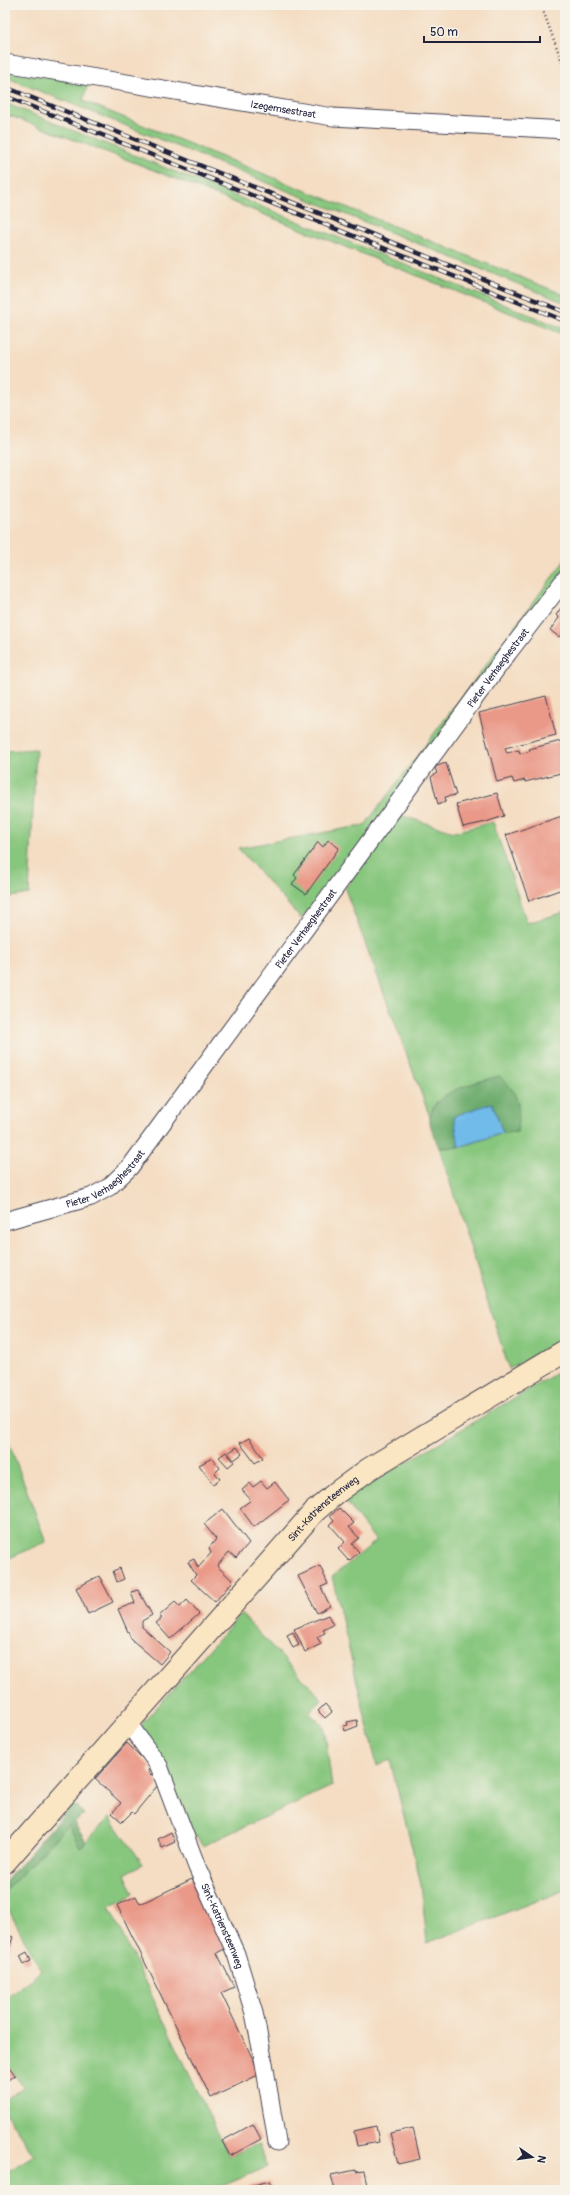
<svg xmlns="http://www.w3.org/2000/svg" width="570" height="2195" font-family="Pangolin,sans-serif">
<style>
.green{fill:#86c67d;stroke:#54745c}
.forest{fill:#6cab6c;stroke:#476654}
.water{fill:#70bbe9;stroke:#496e92}
.building{fill:#ea9988}
.lines{fill:none;stroke-linecap:round;stroke-linejoin:round}
.street-casing{stroke:#423e4f;stroke-width:19}
.secondary-casing{stroke:#423e4f;stroke-width:24}
.path{stroke:#423e4f;stroke-width:2.5;stroke-dasharray:1 3;stroke-linecap:butt}
.street{stroke:#fff;stroke-width:17}
.secondary{stroke:#fbe6c3;stroke-width:22}
.rail-casing{stroke:#22223b;stroke-width:4.5}
.rail{stroke:#f7f3e8;stroke-width:3;stroke-dasharray:9;stroke-linecap:butt}
.labels{text-anchor:middle;stroke-width:3;stroke-linejoin:round;paint-order:stroke}
.street-label{font-size:10px;fill:#22223b;stroke:#f7f3e8}
</style>
<rect width="100%" height="100%" fill="#f7f3e8"/>
<filter id="ink" filterUnits="userSpaceOnUse"><feTurbulence type="fractalNoise" baseFrequency=".025" numOctaves="2"/><feDisplacementMap in="SourceGraphic" scale="8" xChannelSelector="R" yChannelSelector="G"/><feConvolveMatrix kernelMatrix="1 2 1 2 8 2 1 2 1" color-interpolation-filters="sRGB"/></filter>
<filter id="wash" filterUnits="userSpaceOnUse"><feTurbulence type="fractalNoise" baseFrequency=".012" numOctaves="4" result="noise"/><feDisplacementMap in="SourceGraphic" scale="16" xChannelSelector="R" yChannelSelector="G"/><feGaussianBlur stdDeviation="0.9" result="paint"/><feColorMatrix in="noise" values="0 0 0 0 0 0 0 0 0 0 0 0 0 0 0 0 0 1.4 0 .05"/><feComposite in="paint" operator="in"/></filter>
<g filter="url(#wash)">
<rect width="100%" height="100%" fill="#f4ddc2"/>
<g class="green">
<path d="M6,71L88,84L83,101L565,295V303L5,77Z"/>
<path d="M5,103L565,329V335L133,162L5,114Z"/>
<path d="M565,560V572L372,831L301,919L238,848L365,825Z"/>
<path d="M36,749L29,894L5,898V751Z"/>
<path d="M397,814L454,832L493,822L527,923L565,912V1337L509,1369L439,1148L460,1147L503,1133L517,1132L518,1102H436L430,1117L345,889Z"/>
<path d="M565,1368V1890L427,1943L421,1884L390,1760L377,1766L332,1577L376,1541L344,1499Z"/>
<path d="M5,1432L46,1542L5,1560Z"/>
<path d="M241,1614L322,1699L309,1713L324,1726L332,1786L202,1846L197,1836L191,1839L140,1726Z"/>
<path d="M110,1817L143,1864L125,1874L134,1894L109,1907L229,2156L258,2144L267,2167L213,2190H5V2173L34,2155L5,2112V2100L23,2087L5,2060V1999L41,1971L5,1903V1891L68,1825L81,1847Z"/>
</g>
<g class="forest">
<path d="M499,1076C521,1094 519,1105 517,1132L503,1133L492,1103L454,1116L459,1147L439,1148C436,1140 428,1124 430,1116C436,1089 477,1083 499,1076Z"/>
<path d="M73,1803L84,1814L74,1823L86,1842L80,1847L68,1825L5,1891V1882Z"/>
</g>
<path class="water" d="M492,1103L503,1133L459,1147L454,1116Z"/>
<g id="blocks">
<g class="building">
<path d="M563,605L565,629L559,637L550,630L559,618L556,615Z"/>
<path d="M546,696L556,735L505,748L507,753L519,750L520,754L530,751L529,749L565,740V772L525,782V780L514,783L512,778L497,782L479,713Z"/>
<path d="M446,763L456,795L445,797L446,801L438,804L431,777L437,773L435,768L437,766Z"/>
<path d="M497,793L504,816L486,822L463,827L456,804Z"/>
<path d="M565,815V888L529,901L506,835Z"/>
<path d="M328,840L339,848L306,894L292,884L297,878L294,875L318,842L323,847Z"/>
<path d="M249,1438L263,1458L255,1463L240,1443Z"/>
<path d="M237,1447L242,1454L234,1460L228,1453Z"/>
<path d="M226,1452L234,1462L228,1467L219,1457Z"/>
<path d="M212,1458L220,1468L215,1473L220,1479L213,1484L199,1465Z"/>
<path d="M261,1481L267,1488L275,1482L289,1500L254,1527L240,1508L251,1500L242,1490L250,1483L253,1487Z"/>
<path d="M339,1508L354,1523L349,1527L359,1538L352,1544L359,1552L349,1561L338,1549L345,1542L330,1525L334,1521L330,1516Z"/>
<path d="M223,1509L249,1543L236,1558L229,1552L217,1566L233,1581L215,1602L191,1580L196,1575L188,1562L194,1559L198,1568L211,1553L209,1548L216,1539L204,1524Z"/>
<path d="M320,1566L328,1584L321,1587L330,1606L317,1613L298,1576Z"/>
<path d="M120,1568L124,1579L117,1582L113,1571Z"/>
<path d="M99,1576L113,1602L88,1614L76,1588Z"/>
<path d="M138,1590L152,1615L142,1621V1627L170,1652L160,1664L131,1639L118,1609L135,1603L131,1592Z"/>
<path d="M187,1600L199,1614L170,1639L156,1623L162,1618L159,1616L175,1602L180,1607Z"/>
<path d="M328,1615L333,1625L323,1630L325,1633L317,1637L321,1644L305,1652L294,1629Z"/>
<path d="M293,1632L299,1645L293,1648L287,1635Z"/>
<path d="M325,1704L332,1712L325,1718L318,1711Z"/>
<path d="M357,1720L358,1726L345,1731L344,1726L348,1725L347,1722Z"/>
<path d="M127,1743L151,1767L148,1770L151,1775L153,1774L158,1785L134,1814L132,1812L122,1822L112,1813L121,1803L95,1779Z"/>
<path d="M171,1832L175,1842L162,1848L158,1839Z"/>
<path d="M192,1879L226,1948L217,1953L234,1987L221,1993L260,2074L211,2098L117,1905L136,1896L140,1904Z"/>
<path d="M5,1934L13,1937L5,1960Z"/>
<path d="M27,1952L31,1961L24,1964L20,1956Z"/>
<path d="M5,2061L15,2075L5,2082Z"/>
<path d="M253,2124L261,2139L230,2156L222,2141Z"/>
<path d="M376,2126L379,2142L357,2146L354,2131Z"/>
<path d="M413,2128L420,2159L398,2164L390,2133Z"/>
<path d="M356,2170V2172L364,2171L368,2190H335L331,2175Z"/>
<path d="M270,2181L272,2190H237V2189Z"/>
</g>
</g>
</g>
<g filter="url(#ink)">
<use href="#blocks" fill-opacity="0" stroke="#423e4f" stroke-width="1"/>
<g class="lines">
<defs>
<g id="street">
<path id="s1" d="M5,63L333,117L565,130"/>
<path id="s2" d="M5,1221L91,1197L109,1187L130,1167L508,653L565,579"/>
<path id="s3" d="M128,1723L159,1766L197,1867L236,1954L254,2013L264,2063L277,2142"/>
</g>
<g id="secondary">
<path id="s4" d="M5,1862L314,1512L336,1493L369,1469L565,1351"/>
</g>
</defs>
<use href="#street" class="street-casing"/>
<use href="#secondary" class="secondary-casing"/>
<path class="path" d="M541,5L565,70"/>
<use href="#street" class="street"/>
<use href="#secondary" class="secondary"/>
<defs>
<g id="rail">
<path d="M5,87L565,312"/>
<path d="M5,96L565,321"/>
</g>
</defs>
<use href="#rail" class="rail-casing"/>
<use href="#rail" class="rail"/>
</g>
</g>
<g class="labels">
<g class="street-label">
<text dy="4" stroke="none"><textPath href="#s1" startOffset="282">Izegemsestraat</textPath></text>
<text dy="4" stroke="none"><textPath href="#s2" startOffset="759">Pieter Verhaeghestraat</textPath></text>
<text dy="4" stroke="none"><textPath href="#s2" startOffset="435">Pieter Verhaeghestraat</textPath></text>
<text dy="4" stroke="none"><textPath href="#s2" startOffset="111">Pieter Verhaeghestraat</textPath></text>
<text dy="4" stroke="none"><textPath href="#s4" startOffset="476">Sint-Katriensteenweg</textPath></text>
<text dy="4" stroke="none"><textPath href="#s3" startOffset="225">Sint-Katriensteenweg</textPath></text>
</g>
</g>
<rect width="570" height="2195" fill="none" stroke="#f7f3e8" stroke-width="20"/>
<g transform="translate(532 2157) rotate(103)" stroke="#f7f3e8" stroke-width="3" paint-order="stroke">
<path d="M0-3L7 15L0 10L-7 15Z" fill="#22223b"/>
<text y="-6" font-size="11" font-weight="bold" text-anchor="middle" fill="#22223b">N</text>
</g>
<path d="M424 36v6h116v-6" fill="none" stroke="#22223b" stroke-width="2"/>
<text x="430" y="36" font-size="12" fill="#22223b" stroke="#f7f3e8" stroke-width="3" paint-order="stroke">50 m</text>
</svg>
